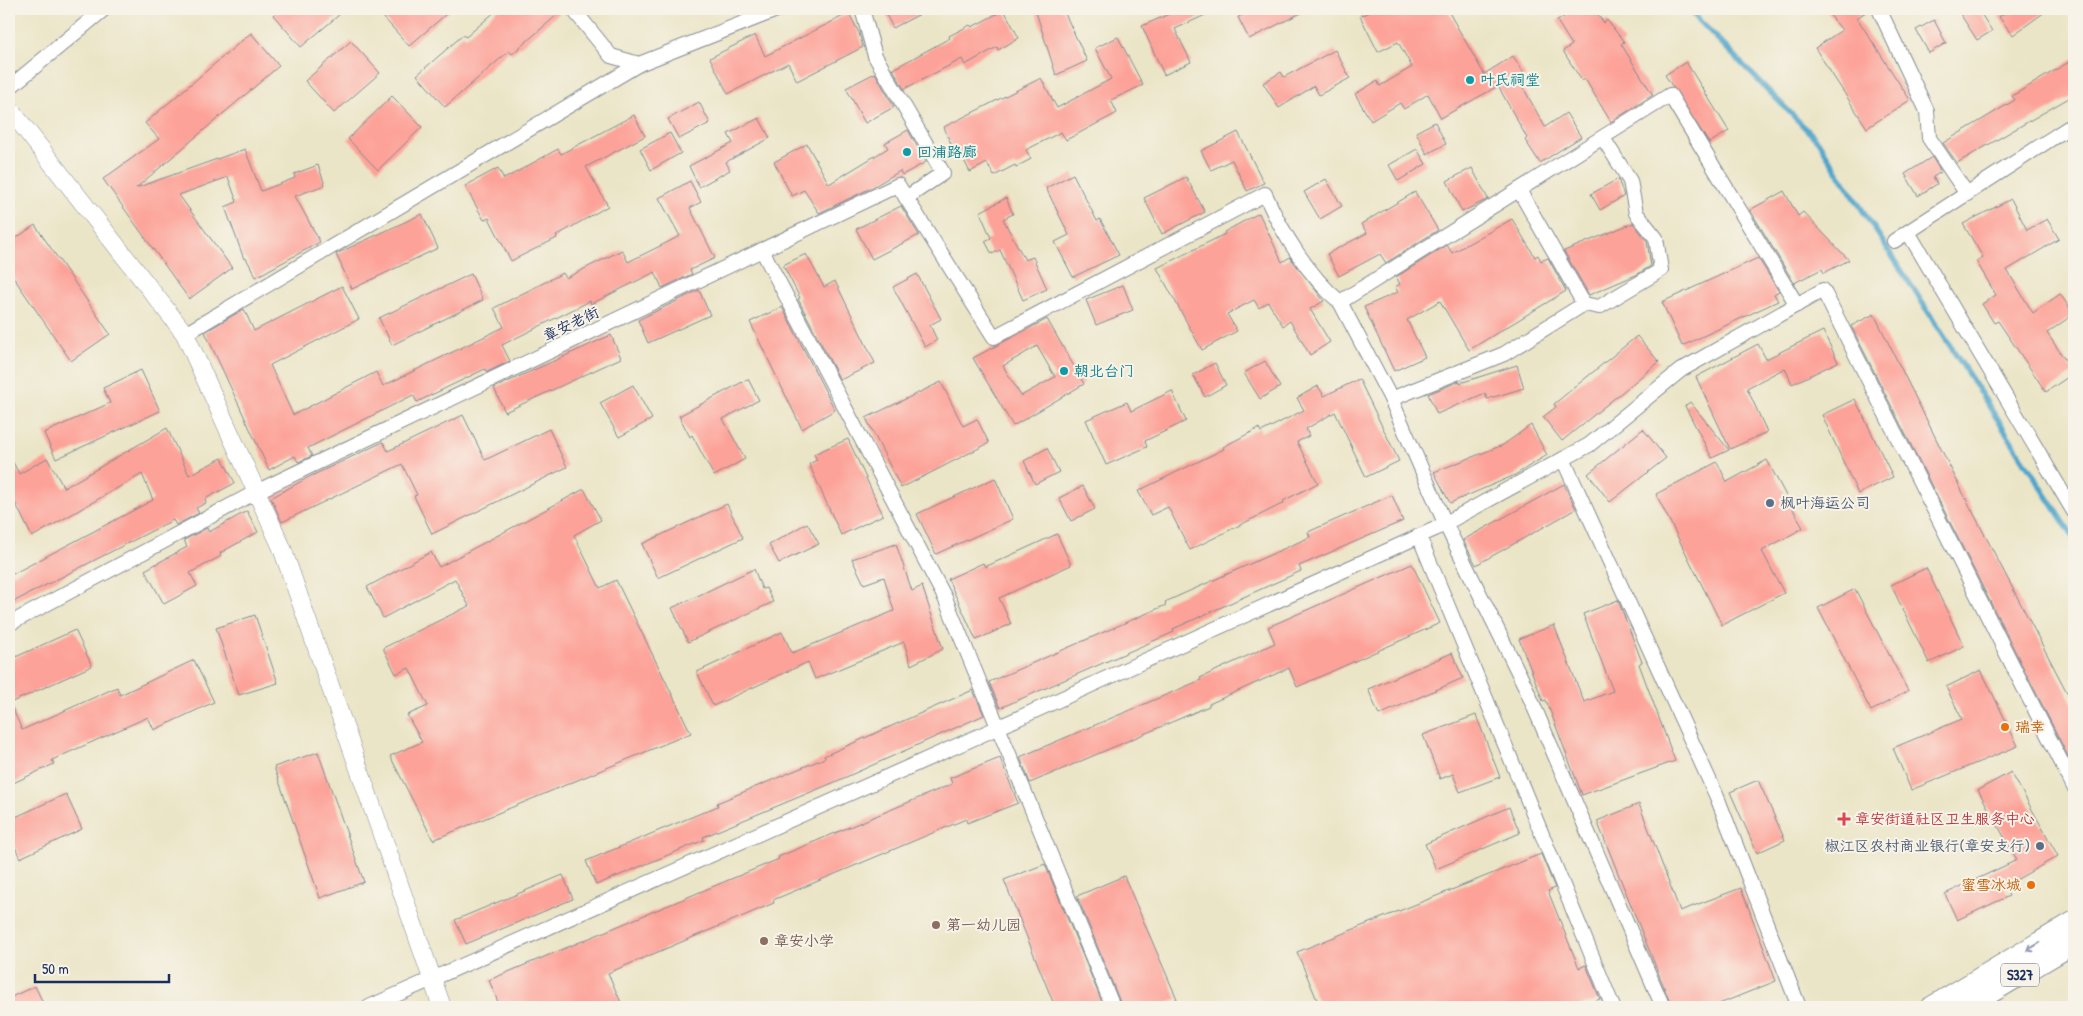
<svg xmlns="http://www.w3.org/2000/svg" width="2083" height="1016" font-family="'Patrick Hand','LXGW WenKai TC',sans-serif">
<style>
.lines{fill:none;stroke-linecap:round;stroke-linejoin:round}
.stream{stroke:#4ea5cb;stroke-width:5.5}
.building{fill:#fda298;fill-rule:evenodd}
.minor-casing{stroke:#838a92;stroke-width:16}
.tertiary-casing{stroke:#838a92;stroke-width:19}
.primary-casing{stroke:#838a92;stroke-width:23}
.minor{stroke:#fff;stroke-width:14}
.tertiary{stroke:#fff;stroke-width:18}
.primary{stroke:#fff;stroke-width:21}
.oneway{stroke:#8d97ae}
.culture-dot{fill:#0f9aa8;stroke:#f7f3e8;stroke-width:2}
.service-dot{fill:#5c6f8a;stroke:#f7f3e8;stroke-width:2}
.food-dot{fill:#e8710a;stroke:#f7f3e8;stroke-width:2}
.health-dot{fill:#e0444e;stroke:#f7f3e8;stroke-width:2}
.education-dot{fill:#8d6e63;stroke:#f7f3e8;stroke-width:2}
.labels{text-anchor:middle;stroke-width:4;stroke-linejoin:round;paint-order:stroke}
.shield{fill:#f7f3e8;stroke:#5d6a87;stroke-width:1}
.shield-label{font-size:14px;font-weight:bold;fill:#1b2f5e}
.culture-label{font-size:15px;fill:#0d838f;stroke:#f7f3e8;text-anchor:start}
.street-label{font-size:15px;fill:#1b2f5e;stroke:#f7f3e8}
.service-label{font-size:15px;fill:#4e5e75;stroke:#f7f3e8;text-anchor:start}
.food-label{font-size:15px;fill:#c56008;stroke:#f7f3e8;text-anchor:start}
.health-label{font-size:15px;fill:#be3a42;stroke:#f7f3e8;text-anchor:start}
.education-label{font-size:15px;fill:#785e54;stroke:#f7f3e8;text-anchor:start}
</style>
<rect width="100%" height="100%" fill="#f7f3e8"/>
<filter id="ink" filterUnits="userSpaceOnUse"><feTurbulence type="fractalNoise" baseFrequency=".02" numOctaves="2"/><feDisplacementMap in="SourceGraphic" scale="10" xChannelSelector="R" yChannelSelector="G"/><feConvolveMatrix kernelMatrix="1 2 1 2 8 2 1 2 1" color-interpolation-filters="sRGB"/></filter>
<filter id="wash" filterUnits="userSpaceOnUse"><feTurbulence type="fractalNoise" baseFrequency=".0096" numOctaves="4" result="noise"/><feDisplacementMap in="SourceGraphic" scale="20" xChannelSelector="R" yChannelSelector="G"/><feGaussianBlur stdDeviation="1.12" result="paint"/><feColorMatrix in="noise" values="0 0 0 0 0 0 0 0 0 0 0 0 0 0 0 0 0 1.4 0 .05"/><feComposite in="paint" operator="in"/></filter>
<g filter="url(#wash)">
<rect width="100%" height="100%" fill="#ebe5c7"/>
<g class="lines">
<path class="stream" d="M1688,9L1818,141L2074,538"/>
</g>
<g id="blocks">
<g class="building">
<path d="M280,9H346L301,47L273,15Z"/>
<path d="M376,9H452L409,46Z"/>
<path d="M498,9H564L512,54L509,51L445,107L417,75L463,35L466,37Z"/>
<path d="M883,9H930L893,28Z"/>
<path d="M1035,9H1063L1087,61L1056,75Z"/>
<path d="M1180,9H1218L1175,29L1191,62L1164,75L1142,26Z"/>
<path d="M1255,9H1309L1249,39L1238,17Z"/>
<path d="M1376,9H1447L1484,74L1513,56L1526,76L1519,80L1545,127L1566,113L1581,137L1540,163L1525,140L1527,138L1498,86L1441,118L1428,94L1404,109L1400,103L1371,121L1355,94L1377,81L1380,86L1412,67L1398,42L1378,52L1360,16Z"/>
<path d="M1577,9H1594L1604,23L1607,20L1624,42L1621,44L1653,95L1611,122L1585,79L1582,81L1563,51L1572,45L1557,21Z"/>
<path d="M1825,9H1870L1857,18L1910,100L1867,128L1815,48L1842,30Z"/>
<path d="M1957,9H1978L1992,31L1977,40Z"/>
<path d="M2010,9H2049L2013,35L1999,17Z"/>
<path d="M1004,10L1019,38L998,50L997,47L965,65L962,59L904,89L893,69L950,38L949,36L970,25L972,27Z"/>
<path d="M849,13L859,33L863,47L797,81L788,63L728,94L710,58L755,35L765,56Z"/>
<path d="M1934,20L1946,43L1929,53L1916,30Z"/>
<path d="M251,33L279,66L136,188L245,149L261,191L295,178L294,174L318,165L325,185L295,196L320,242L256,277L246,258L244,259L225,207L237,202L228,177L179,195L232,268L189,299L103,179L159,139L145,123Z"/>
<path d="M1118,37L1143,85L1111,100L1117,113L1066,140L1061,132L1026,150L1031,159L1016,167L1015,165L994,176L987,163L970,172L957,147L953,149L944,127L1041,78L1057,108L1111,79L1095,48Z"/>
<path d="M351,41L380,73L334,113L305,81Z"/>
<path d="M1335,50L1350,78L1319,95L1314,86L1279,108L1263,83L1281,72L1284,77Z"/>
<path d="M2074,59V95L1957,163L1943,143L2015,100L2012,96Z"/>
<path d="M1686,62L1729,131L1709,143L1665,75Z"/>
<path d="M875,73L894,107L865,123L846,88Z"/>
<path d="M392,96L422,127L378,170L348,139Z"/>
<path d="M699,102L710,123L679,139L668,119Z"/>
<path d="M634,115L645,136L586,167L608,206L556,236L557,238L511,261L489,218L484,220L465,186L498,168L504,179L558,149L561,154Z"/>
<path d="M759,118L770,138L726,162L730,170L699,187L689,166L733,143L728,134Z"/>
<path d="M1435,122L1446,144L1427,154L1416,132Z"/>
<path d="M908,130L926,162L902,175L900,171L871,188L819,213L804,190L792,196L774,162L807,144L829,184L888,148L885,143Z"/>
<path d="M1238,132L1264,183L1247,191L1232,160L1211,170L1201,151Z"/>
<path d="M670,133L681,153L651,170L640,149Z"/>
<path d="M1417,149L1426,164L1398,181L1389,165Z"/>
<path d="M1932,157L1941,172L1933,177L1937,184L1918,196L1905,174Z"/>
<path d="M1472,168L1488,199L1462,212L1447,181Z"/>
<path d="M1073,174L1097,221L1100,219L1119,255L1073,277L1055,242L1069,235L1046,188Z"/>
<path d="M1186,177L1205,212L1162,234L1144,198Z"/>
<path d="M1326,179L1342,206L1320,219L1304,192Z"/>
<path d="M1618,179L1624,196L1600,210L1591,194Z"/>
<path d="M690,181L701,202L690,208L715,258L690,270L692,274L662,288L655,272L591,304L590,301L502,345L510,361L487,372L485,369L417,402L413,395L308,448L312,456L298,462L295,456L269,470L205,332L244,309L254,331L342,286L359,319L270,365L293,415L376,372L383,386L504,327L494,308L563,273L566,278L622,250L628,262L680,236L659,198Z"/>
<path d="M1784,191L1798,216L1803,212L1849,260L1824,273L1822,269L1794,283L1750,210Z"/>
<path d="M1415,192L1438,230L1386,263L1380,254L1339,276L1327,254L1367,233L1361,224Z"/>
<path d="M1006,198L1013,214L1003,219L1025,260L1033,257L1047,289L1023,300L1000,250L992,254L985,241L991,238L980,212Z"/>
<path d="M2011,199L2027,230L2047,219L2059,239L2007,270L2033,313L2060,294L2074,314L2047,333L2074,373L2046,392L1998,321L1994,323L1982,304L1996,295L1976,261L1983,257L1963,224Z"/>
<path d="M901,206L919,235L872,259L856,229Z"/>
<path d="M1259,213L1282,262L1290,257L1324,301L1310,309L1330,342L1310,355L1290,321L1283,326L1268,302L1259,308L1254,300L1227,314L1237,331L1202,350L1157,268L1225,234L1224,232Z"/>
<path d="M422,214L438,248L352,289L336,254Z"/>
<path d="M1512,219L1535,257L1538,255L1541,261L1548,258L1566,291L1469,350L1440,301L1407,320L1425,357L1394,371L1364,307L1398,292L1395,287L1400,284L1396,277L1447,245L1452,253Z"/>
<path d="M1633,223L1647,241L1651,266L1636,275L1589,295L1564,251Z"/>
<path d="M35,225L110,334L71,361L9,271V243Z"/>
<path d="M806,254L824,287L835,281L875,363L840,380L798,299L800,298L783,265Z"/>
<path d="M1758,258L1779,291L1774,294L1778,301L1682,346L1662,302Z"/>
<path d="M471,274L483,300L392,345L379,318Z"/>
<path d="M917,274L941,319L930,325L937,340L925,347L893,287Z"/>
<path d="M1123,285L1133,310L1096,325L1086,300Z"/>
<path d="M699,290L710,315L648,343L638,320Z"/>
<path d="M782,307L835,410L802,429L750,322Z"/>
<path d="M1874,314L1963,493L2074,706V768L1851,326Z"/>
<path d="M1047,319L1084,384L1013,426L973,358ZM1037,346L1055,377L1021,396L1003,366Z"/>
<path d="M1823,331L1838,362L1792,384L1785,368L1747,388L1767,432L1730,449L1696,377L1758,344L1766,359Z"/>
<path d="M611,335L621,358L505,412L494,388Z"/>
<path d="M1637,336L1659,362L1562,441L1543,417L1556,407L1554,404Z"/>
<path d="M1265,361L1280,387L1260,399L1244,373Z"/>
<path d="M1215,363L1226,385L1205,397L1193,375Z"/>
<path d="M1517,365L1524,388L1487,399L1485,393L1437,414L1428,394L1460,381V383Z"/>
<path d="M141,370L160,411L56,459L44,433L110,403L103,388Z"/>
<path d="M748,379L759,400L723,419L745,459L714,476L692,435L690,437L679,416Z"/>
<path d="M1359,379L1399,461L1366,477L1335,412L1306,429L1309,436L1297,442L1318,483L1283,501L1284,503L1190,550L1168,507L1151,515L1138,491L1224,449L1223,447L1259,428L1261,432L1304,410L1297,398L1318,386L1324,396Z"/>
<path d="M941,382L963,426L977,419L989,443L901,488L866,418Z"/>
<path d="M633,385L652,419L619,437L600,403Z"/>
<path d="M1172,391L1186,421L1145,441L1147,447L1106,465L1086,420L1127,402L1131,411Z"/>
<path d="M1855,399L1893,477L1858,494L1822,415Z"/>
<path d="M1690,402L1729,450L1712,458L1685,406Z"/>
<path d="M463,415L485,460L549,429L567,467L432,534L414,496L417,495L402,464L282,522L271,498L307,478L383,442L388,451Z"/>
<path d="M1531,425L1547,455L1515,475L1450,503L1434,472L1503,445Z"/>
<path d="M167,428L189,475L222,458L235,483L205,499L206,503L196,508L199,513L176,525L173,520L9,604V576L153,500L142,474L32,537L14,500L9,503V454L19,474L47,458L64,488Z"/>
<path d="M1643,429L1666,458L1610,502L1588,474Z"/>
<path d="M848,439L883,515L841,535L809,464L817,460L814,454Z"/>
<path d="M1047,448L1059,472L1035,484L1024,461Z"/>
<path d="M1767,460L1803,528L1762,551L1784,593L1722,625L1656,494L1717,462L1727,482Z"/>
<path d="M995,478L1013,519L936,554L917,514Z"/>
<path d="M1564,484L1576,509L1476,565L1463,540Z"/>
<path d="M1083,486L1095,509L1071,521L1059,498Z"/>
<path d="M584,489L601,520L574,535L600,588L616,580L691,733L433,840L390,756L422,742L407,715L428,706L409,668L396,674L383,648L469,606L455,579L383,618L367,587L431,552L439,567Z"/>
<path d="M1392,495L1403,521L1299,566L1301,571L1173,629L1174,632L1000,708L989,682L1166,605L1165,602L1310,537L1308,532Z"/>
<path d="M727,504L743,538L658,578L642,544Z"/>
<path d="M247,511L258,532L220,553L221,556L190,573L197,586L164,604L145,570L187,547L184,540L207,528L209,532Z"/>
<path d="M807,523L819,544L779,563L769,545Z"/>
<path d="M1057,534L1071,565L999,598L1011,624L976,640L948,579L983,563L985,567Z"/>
<path d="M896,544L912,591L922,586L943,649L911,665L904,642L815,679L808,662L713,706L697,672L782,632L792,653L894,611L884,577L864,584L852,559Z"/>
<path d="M1412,564L1440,623L1297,687L1289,668L1209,704V706L1030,783L1020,757L1201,680L1200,678L1275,643L1268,627Z"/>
<path d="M1926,568L1964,646L1929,663L1891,585Z"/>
<path d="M754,569L762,589L766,588L773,602L688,642L672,608Z"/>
<path d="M1855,589L1908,691L1871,711L1818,608Z"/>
<path d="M1618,600L1642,662L1639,664L1675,761L1582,795L1546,700L1543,701L1519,639L1554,625L1584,702L1613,691L1583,614Z"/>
<path d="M255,615L278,683L239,695L216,628Z"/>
<path d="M75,630L92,666L10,703L22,730L117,687L120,695L194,660L214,702L154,730L148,717L52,760L54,764L9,785V660Z"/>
<path d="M1452,653L1463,678L1379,715L1368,689Z"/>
<path d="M1981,670L2018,746L1911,790L1893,748L1962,719L1946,687Z"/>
<path d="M973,690L984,715L835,782L703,837L704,840L596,885L586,861L718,806L717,803L825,758L824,756Z"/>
<path d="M1476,715L1500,777L1460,792L1453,774L1440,779L1423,735Z"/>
<path d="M318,752L364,882L320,898L274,767Z"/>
<path d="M1000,758L1018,803L967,823L966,819L773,900L774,903L608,973L623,1007H500L489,980L779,859L778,857L952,784L950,778Z"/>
<path d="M2011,772L2058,856L2004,887L2009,896L1957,920L1945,894L2017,860L1978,790Z"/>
<path d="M1758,780L1785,840L1757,853L1730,792Z"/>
<path d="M66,794L82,829L20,858L9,834V820Z"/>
<path d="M1639,804L1680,911L1741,888L1776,981L1719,1004L1720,1007H1672L1597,821Z"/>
<path d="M1509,807L1520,833L1436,869L1425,844Z"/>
<path d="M1541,854L1555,888L1548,891L1579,968L1586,965L1600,999L1579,1007H1320L1297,952Z"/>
<path d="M1045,864L1104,1007H1055L1004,880Z"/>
<path d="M563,875L573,899L466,944L455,920Z"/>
<path d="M1124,876L1177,999L1158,1007H1122L1077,896Z"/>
<path d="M35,986L45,1007H9V998Z"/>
</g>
</g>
</g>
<g filter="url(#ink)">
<use href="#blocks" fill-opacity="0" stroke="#838a92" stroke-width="1"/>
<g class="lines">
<defs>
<g id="minor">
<path d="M573,9L611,56L639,64L779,9"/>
<path d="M862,9L875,56L943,173L906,198"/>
<path d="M1879,9L1927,111L1929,138L1967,194"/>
<path d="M9,88L104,9"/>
<path d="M1908,232L2074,512"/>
<path d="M1894,241L2074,124"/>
<path d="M762,250L945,598L1113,1007"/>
<path d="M1584,304L1599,307L1661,270L1656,238L1636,213L1630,181L1603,138"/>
<path d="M185,334L639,64"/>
<path d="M1391,399L1504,354L1584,304L1519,190"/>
<path d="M1563,459L1717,797L1799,1007"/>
<path d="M1419,536L1613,1007"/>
<path d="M9,624L258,491L898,185L994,337L1265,194C1281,231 1309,277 1340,302"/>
<path d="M369,1007L999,727L1435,529L1589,445L1681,370L1823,290L2074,787"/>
<path d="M1663,1007L1525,686L1445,523L1391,399L1340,302L1670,95L1797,305"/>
</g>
<path id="tertiary" d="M9,108L185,334L282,548L442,1007"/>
<g id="primary">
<path d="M1932,1007L2074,922"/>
<path d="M1966,1007L2074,943"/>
</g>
</defs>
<use href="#minor" class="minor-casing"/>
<use href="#tertiary" class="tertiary-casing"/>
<use href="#primary" class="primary-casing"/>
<use href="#minor" class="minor"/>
<use href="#tertiary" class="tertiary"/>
<use href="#primary" class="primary"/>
</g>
<defs><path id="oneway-shaft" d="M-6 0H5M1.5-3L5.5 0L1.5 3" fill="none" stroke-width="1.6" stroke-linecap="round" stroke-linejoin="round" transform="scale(1.25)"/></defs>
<use class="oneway" href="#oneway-shaft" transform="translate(2033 947) rotate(149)"/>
</g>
<g class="culture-dot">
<circle cx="1470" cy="80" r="5"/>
<circle cx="907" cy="152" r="5"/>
<circle cx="1064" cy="371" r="5"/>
</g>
<g class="service-dot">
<circle cx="1770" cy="503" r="5"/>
<circle cx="2040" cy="846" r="5"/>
</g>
<g class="food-dot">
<circle cx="2005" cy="727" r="5"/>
<circle cx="2031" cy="885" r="5"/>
</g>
<path class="health-dot" d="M1841.5 811.5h5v5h5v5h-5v5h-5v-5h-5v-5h5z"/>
<g class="education-dot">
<circle cx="936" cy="925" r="5"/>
<circle cx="764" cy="941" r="5"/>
</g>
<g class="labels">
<rect class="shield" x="2001" y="963.5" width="38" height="23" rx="4"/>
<g class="shield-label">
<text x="2020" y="980">S327</text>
</g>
<g class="culture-label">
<text x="1480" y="85">叶氏祠堂</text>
<text x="917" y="157">回浦路廊</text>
<text x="1074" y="376">朝北台门</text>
</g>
<g class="street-label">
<text transform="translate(571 324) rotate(-26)" y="5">章安老街</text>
</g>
<g class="service-label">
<text x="1780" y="508">枫叶海运公司</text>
<text x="2030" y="851" text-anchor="end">椒江区农村商业银行(章安支行)</text>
</g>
<g class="food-label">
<text x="2015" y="732">瑞幸</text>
<text x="2021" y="890" text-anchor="end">蜜雪冰城</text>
</g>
<g class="health-label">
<text x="1855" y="824">章安街道社区卫生服务中心</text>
</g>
<g class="education-label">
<text x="946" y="930">第一幼儿园</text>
<text x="774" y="946">章安小学</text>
</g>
</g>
<rect width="2083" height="1016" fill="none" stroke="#f7f3e8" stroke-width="30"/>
<path d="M35 974v8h134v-8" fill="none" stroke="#1b2f5e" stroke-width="2.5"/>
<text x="42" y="974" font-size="15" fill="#1b2f5e" stroke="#f7f3e8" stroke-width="4" paint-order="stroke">50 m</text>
</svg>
